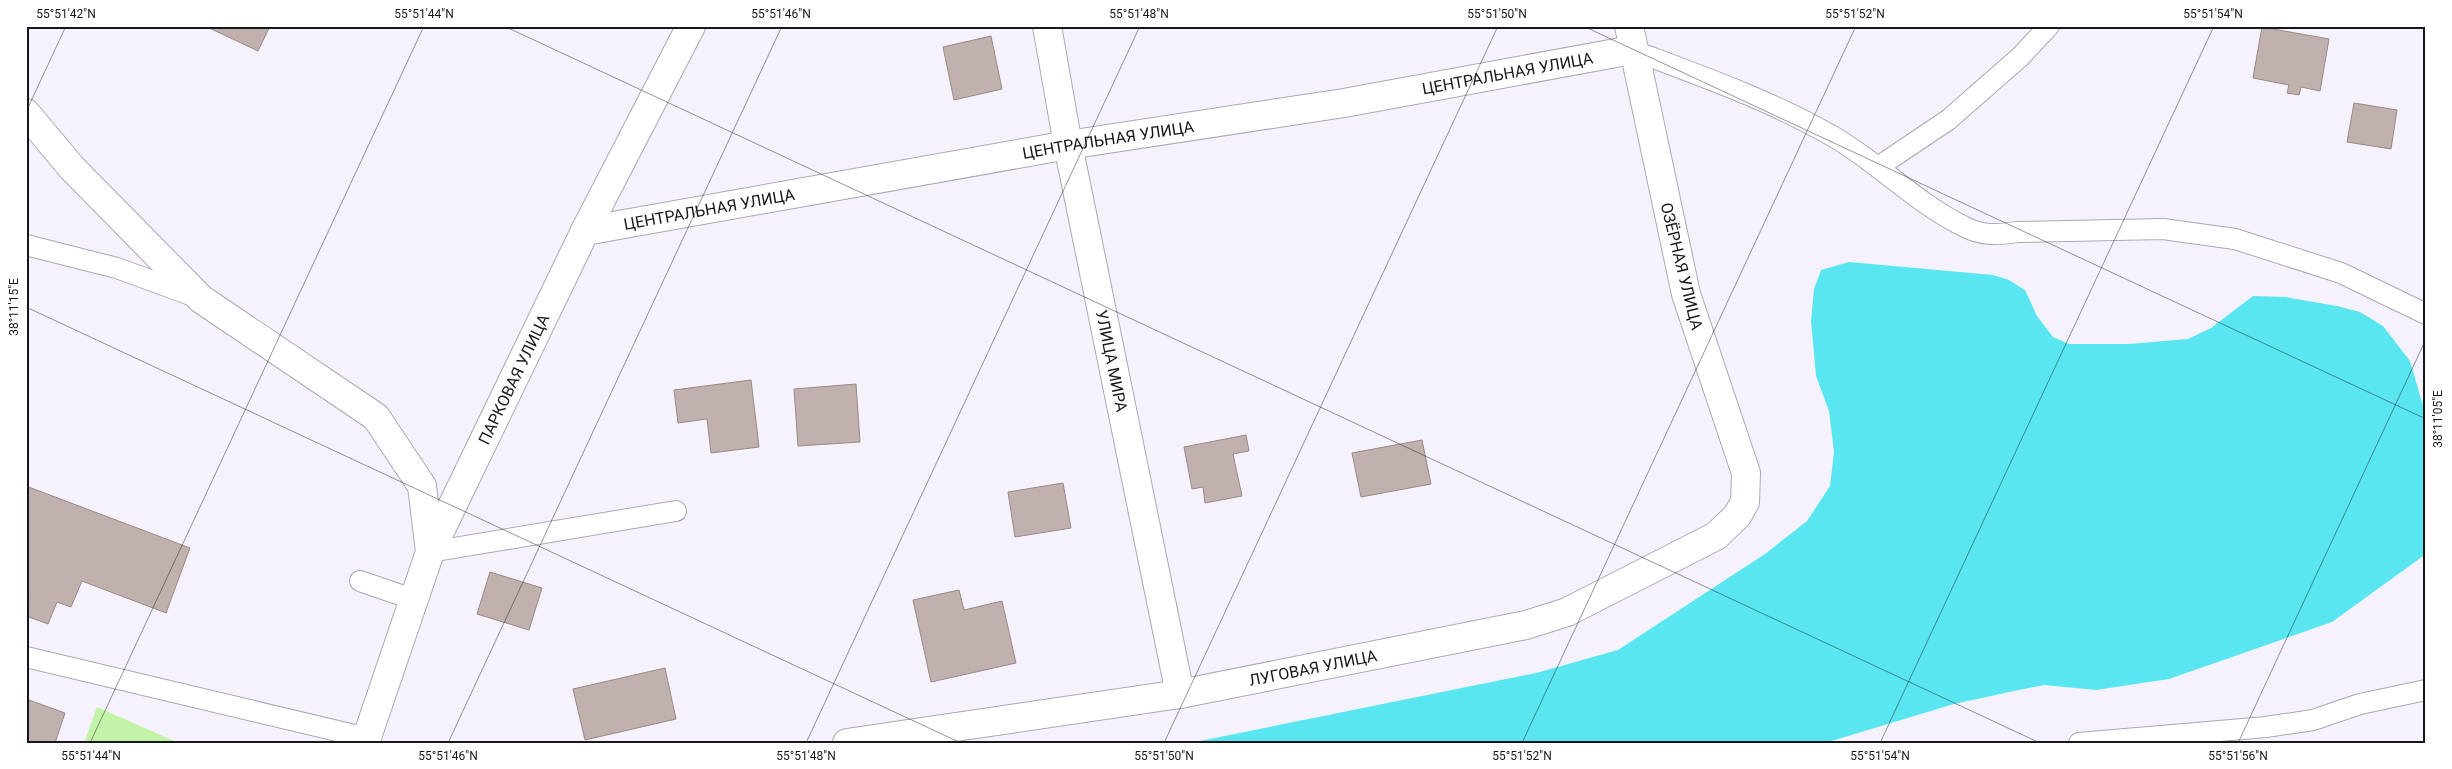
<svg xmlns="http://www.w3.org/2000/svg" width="2452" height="769" font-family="Roboto,sans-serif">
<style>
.green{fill:#c3f2a9}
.water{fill:#5ae6f1}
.building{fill:#c1b1ae;stroke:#998987}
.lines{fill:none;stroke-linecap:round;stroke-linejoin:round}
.service-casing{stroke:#aba8b5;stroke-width:22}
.minor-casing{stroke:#aba8b5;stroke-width:30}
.tertiary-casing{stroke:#aba8b5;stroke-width:30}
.service{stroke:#fff;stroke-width:20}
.minor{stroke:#fff;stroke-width:28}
.tertiary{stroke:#fff;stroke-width:28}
.ticks{fill:none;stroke:#17161b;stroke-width:1;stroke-opacity:0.45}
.labels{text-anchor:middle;stroke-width:4;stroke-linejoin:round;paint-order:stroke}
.street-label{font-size:16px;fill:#17161b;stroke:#fff}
.neatline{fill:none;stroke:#17161b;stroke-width:2}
.ticks-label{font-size:12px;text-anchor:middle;fill:#17161b}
</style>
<rect width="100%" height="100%" fill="#f5f2fd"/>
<path class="green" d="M97,707L179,743H84Z"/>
<path class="water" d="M1849,262L1993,275L2009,280L2025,290L2037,316L2053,337L2069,344H2129L2188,339L2211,328L2253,296L2285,297L2337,306L2360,312L2383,326L2410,361L2426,416V554L2332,622L2169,679L2096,690L2044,685L2014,691L1954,704L1825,743H1190L1536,673L1618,650L1765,554L1807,521L1830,486L1834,452L1829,411L1816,376L1811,321L1814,289L1821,270Z"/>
<g class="building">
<path d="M205,26H270L258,51Z"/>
<path d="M2262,27L2329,39L2320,91L2301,87L2299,95L2287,93L2289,85L2253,78Z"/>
<path d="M991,36L1002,89L954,100L943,47Z"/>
<path d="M2354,103L2397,110L2391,149L2347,142Z"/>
<path d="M751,380L759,447L711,453L707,419L678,423L674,390Z"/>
<path d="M856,384L860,442L798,446L794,389Z"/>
<path d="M1246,435L1249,451L1233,454L1242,496L1205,503L1203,487L1192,489L1184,447Z"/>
<path d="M1422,440L1431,484L1361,497L1352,453Z"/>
<path d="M1063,483L1071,528L1015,537L1008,492Z"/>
<path d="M26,486L190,548L166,613L82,581L71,607L57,602L48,624L26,616V602L29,594L26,593Z"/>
<path d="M490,572L542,588L529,630L477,614Z"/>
<path d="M959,590L964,610L1002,601L1016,663L931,682L913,600Z"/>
<path d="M665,668L676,719L585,740L573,689Z"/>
<path d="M26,699L65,713L55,743H26Z"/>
</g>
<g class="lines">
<defs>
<g id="service">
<path d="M1632,50C1701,76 1770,100 1834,137C1880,164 1917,204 1965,227C1982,236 1998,235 2017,232L2163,229L2235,239L2341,273L2426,314"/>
<path d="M1878,167L1948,120L2020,57L2049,26"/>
<path d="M26,245L117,268L196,297"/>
<path d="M430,552L676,511"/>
<path d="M360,581L415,600"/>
<path d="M26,657L367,738"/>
<path d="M2079,743L2266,727L2313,720L2360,704L2426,690"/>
</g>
<g id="minor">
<path id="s1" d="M1047,26L1068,145L1180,694"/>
<path id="s2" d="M585,231L1068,145L1344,103L1632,50"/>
<path id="s3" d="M430,552L585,231L691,26"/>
<path id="s4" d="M847,743L1180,694L1526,625L1567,612L1716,536L1737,516L1745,502L1746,473L1686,294L1629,26"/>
</g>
<path id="tertiary" d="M26,113L72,168L201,299L376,417L422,486L430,552L365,743"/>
</defs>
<use href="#service" class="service-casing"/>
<use href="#minor" class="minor-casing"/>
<use href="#tertiary" class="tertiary-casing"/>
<use href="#service" class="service"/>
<use href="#minor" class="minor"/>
<use href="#tertiary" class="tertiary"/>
</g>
<path class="ticks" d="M504,26L2040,743M1583,26L2426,419M26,112L66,26M26,307L961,743M90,743L424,26M448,743L782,26M806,743L1140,26M1164,743L1498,26M1522,743L1856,26M1880,743L2214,26M2238,743L2426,339"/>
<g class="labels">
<g class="street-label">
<text dy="6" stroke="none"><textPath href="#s2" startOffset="936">ЦЕНТРАЛЬНАЯ УЛИЦА</textPath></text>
<text dy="6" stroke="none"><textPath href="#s2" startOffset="531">ЦЕНТРАЛЬНАЯ УЛИЦА</textPath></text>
<text dy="6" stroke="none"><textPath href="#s2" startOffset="126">ЦЕНТРАЛЬНАЯ УЛИЦА</textPath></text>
<text transform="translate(1682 266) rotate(76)" y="6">ОЗЁРНАЯ УЛИЦА</text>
<text dy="6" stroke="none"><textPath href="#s1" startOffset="341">УЛИЦА МИРА</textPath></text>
<text dy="6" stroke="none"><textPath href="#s3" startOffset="192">ПАРКОВАЯ УЛИЦА</textPath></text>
<text dy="6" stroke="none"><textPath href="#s4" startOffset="472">ЛУГОВАЯ УЛИЦА</textPath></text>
</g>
</g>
<rect width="2452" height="769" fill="none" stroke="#ffffff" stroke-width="55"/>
<rect x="28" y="28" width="2396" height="714" class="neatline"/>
<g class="ticks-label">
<text x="66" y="18">55°51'42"N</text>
<text x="424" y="18">55°51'44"N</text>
<text x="781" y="18">55°51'46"N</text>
<text x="1139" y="18">55°51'48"N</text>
<text x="1497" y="18">55°51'50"N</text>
<text x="1855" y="18">55°51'52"N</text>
<text x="2213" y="18">55°51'54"N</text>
<text transform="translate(14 307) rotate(-90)" y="4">38°11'15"E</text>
<text transform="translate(2438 419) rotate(-90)" y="4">38°11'05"E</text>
<text x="91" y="760">55°51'44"N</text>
<text x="448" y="760">55°51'46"N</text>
<text x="806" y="760">55°51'48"N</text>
<text x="1164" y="760">55°51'50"N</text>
<text x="1522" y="760">55°51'52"N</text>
<text x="1880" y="760">55°51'54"N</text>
<text x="2238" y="760">55°51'56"N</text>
</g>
</svg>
